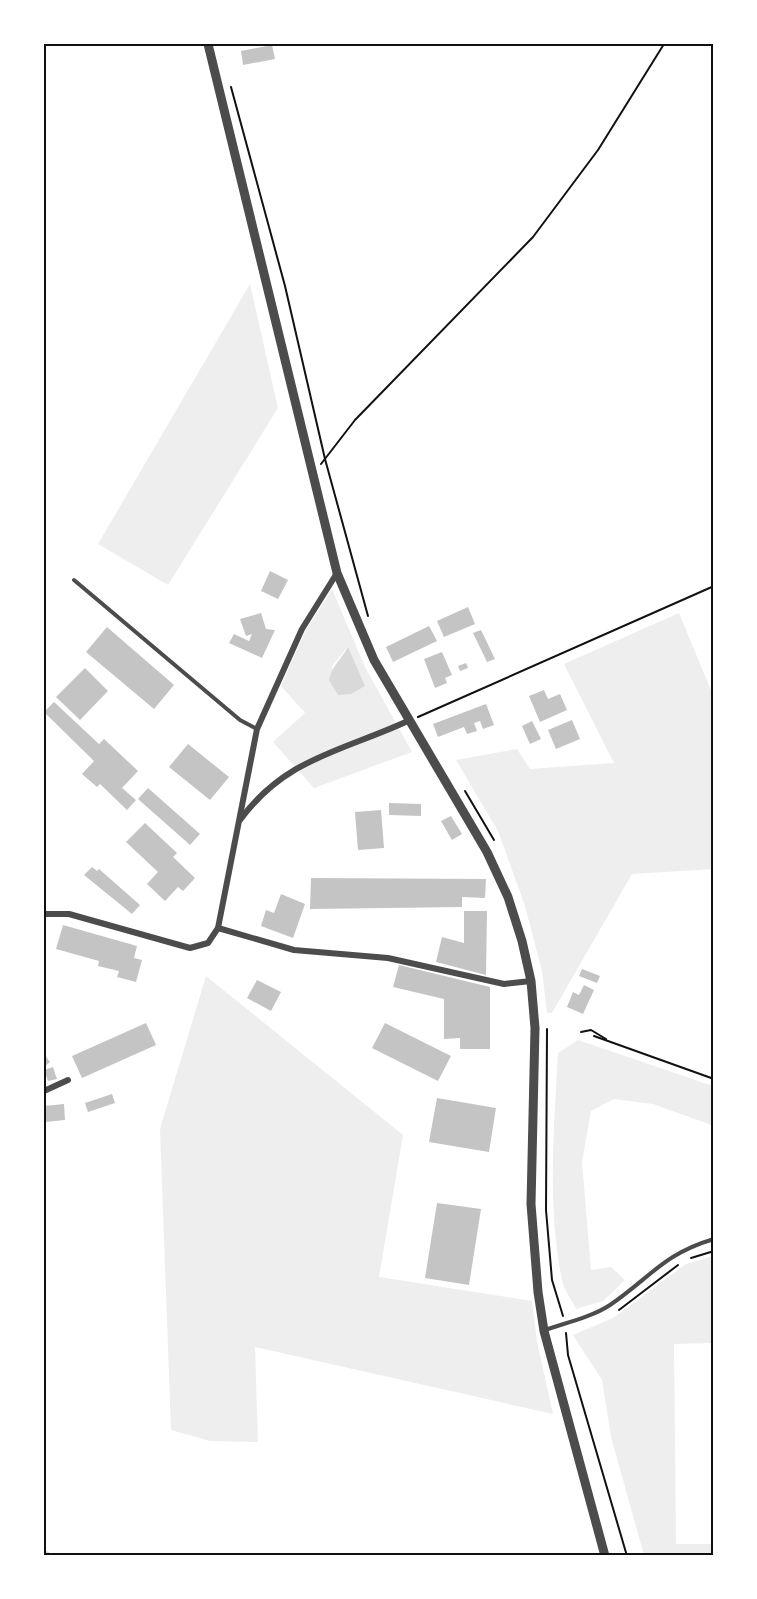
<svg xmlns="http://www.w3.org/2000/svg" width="757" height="1599" font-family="'Source Sans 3',sans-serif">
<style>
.green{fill:#eee;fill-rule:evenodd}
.water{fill:#d9d9d9}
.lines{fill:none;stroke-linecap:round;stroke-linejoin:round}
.stream{stroke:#d9d9d9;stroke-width:4}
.building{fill:#c4c4c4}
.path{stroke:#111;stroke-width:2}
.service{stroke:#4c4c4c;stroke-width:4}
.minor{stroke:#4c4c4c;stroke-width:6}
.tertiary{stroke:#4c4c4c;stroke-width:9}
.neatline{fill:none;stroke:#111;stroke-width:2}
</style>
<rect width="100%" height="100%" fill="#fff"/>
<g class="green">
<path d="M250,284L278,408L168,585L98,544Z"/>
<path d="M332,589L365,667L412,752L314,788L273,742L305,713L281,686L305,632ZM347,648L338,695L332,666Z"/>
<path d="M679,613L713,695V869L632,874L552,1013H547L542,971L525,906L498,831L456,760L517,749L530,769L614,763L564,664Z"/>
<path d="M206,976L403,1135L379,1277L532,1301L537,1342L553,1414L255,1347L258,1442L210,1441L171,1430L160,1129Z"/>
<path d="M578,1040L713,1086L714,1126L653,1104L614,1099L591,1111L582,1162L591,1270L611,1267L625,1280L603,1301L576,1309C572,1300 564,1290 562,1280C547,1207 554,1127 558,1053Z"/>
<path d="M713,1256V1343L674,1344L676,1544H713V1555H644L611,1437L602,1380L573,1335L613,1318L686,1264Z"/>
</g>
<path class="water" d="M348,647L365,686L351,694L338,695L329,680C332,665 341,660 348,647Z"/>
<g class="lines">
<path class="stream" d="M44,1552L52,1556"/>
</g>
<g class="building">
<path d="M272,45L275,59L243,65L241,51Z"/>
<path d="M270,571L288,580L278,599L261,591Z"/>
<path d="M468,607L475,624L444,637L437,621Z"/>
<path d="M261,613L266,629L275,630L262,658L229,643L234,634L249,641L252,634L246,636L240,619Z"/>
<path d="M429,626L437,641L393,662L386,647Z"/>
<path d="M107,627L174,685L154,709L86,652Z"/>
<path d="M481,630L495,659L487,662L473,633Z"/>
<path d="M442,652L452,675L445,678L447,683L435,688L424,659Z"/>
<path d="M466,663L468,668L460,671L458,666Z"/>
<path d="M85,668L108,691L80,720L56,697Z"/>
<path d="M544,690L548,699L560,694L567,710L540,722L529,696Z"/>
<path d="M54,702L99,744L104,739L138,771L122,788L136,800L127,810L100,784L97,787L82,774L94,761L44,712Z"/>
<path d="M486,704L494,725L483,729L480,721L474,723L477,731L467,734L464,727L438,737L433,724Z"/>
<path d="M572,720L580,739L556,749L548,730Z"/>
<path d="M532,721L541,739L530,744L522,726Z"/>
<path d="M188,744L229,777L210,800L169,767Z"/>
<path d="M148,788L200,834L190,845L138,799Z"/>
<path d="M389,803L421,804V816L389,815Z"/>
<path d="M381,810L384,848L358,850L355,812Z"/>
<path d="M451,816L462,834L452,840L441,821Z"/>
<path d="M145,823L177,853L173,857L195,878L183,891L178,887L165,901L147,884L158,872L126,842Z"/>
<path d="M92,867L97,871L99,869L140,905L132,914L84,875Z"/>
<path d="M311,878L486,879L485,898L462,897V907L310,909Z"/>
<path d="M281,894L305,904L293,938L261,926L266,910L274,913Z"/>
<path d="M464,911H487L486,975L436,962L442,937L464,943Z"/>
<path d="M63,925L137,946L134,958L142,960L136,982L117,977L119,971L98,966L99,961L56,949Z"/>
<path d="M399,965L490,987V1049H460V1038L444,1039V999L393,987Z"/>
<path d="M582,969L600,976L597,983L579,976Z"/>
<path d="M257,980L281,992L271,1011L247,998Z"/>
<path d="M584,985L594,990L583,1014L567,1007L573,992L579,995Z"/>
<path d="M146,1023L156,1045L82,1078L72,1056Z"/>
<path d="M385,1023L451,1056L438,1081L372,1048Z"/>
<path d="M44,1054L50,1062L44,1067Z"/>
<path d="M53,1067L57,1079L48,1081L44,1070Z"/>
<path d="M112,1094L115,1103L88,1112L85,1103Z"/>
<path d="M437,1098L496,1108L489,1152L429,1142Z"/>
<path d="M64,1104L65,1120L45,1122L44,1106Z"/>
<path d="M437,1203L481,1209L469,1285L425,1278Z"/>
</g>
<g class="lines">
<g class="path">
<path d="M231,87L285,286L325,459L368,616"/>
<path d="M321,464L355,420L533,237L598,150L664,44"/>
<path d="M418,717L714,586"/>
<path d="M465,791L494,840"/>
<path d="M547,1029L546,1210L552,1280L563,1316"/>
<path d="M581,1032L591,1030L606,1039"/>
<path d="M594,1036L714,1079"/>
<path d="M691,1258L714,1251"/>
<path d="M619,1310L678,1265"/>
<path d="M566,1333L568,1355L627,1556"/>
</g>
<g class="service">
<path d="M74,580L240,720L257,729"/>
<path d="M545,1330C565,1323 592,1317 610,1305C650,1278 663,1254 714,1239"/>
</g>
<g class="minor">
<path d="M240,820C286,757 344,751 410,720"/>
<path d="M44,914H69L190,948L208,943L218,928L257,729L302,629L337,573"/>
<path d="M218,928L294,950L388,958L504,984L531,981"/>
<path d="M44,1091L68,1080"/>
</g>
<path class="tertiary" d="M208,44L337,573L374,660L487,852L508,897L522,941L531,981L535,1028L531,1204L538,1292L544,1331L605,1556"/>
</g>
<rect width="757" height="1599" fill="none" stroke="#ffffff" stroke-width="90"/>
<rect x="45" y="45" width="667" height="1509" class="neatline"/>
</svg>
